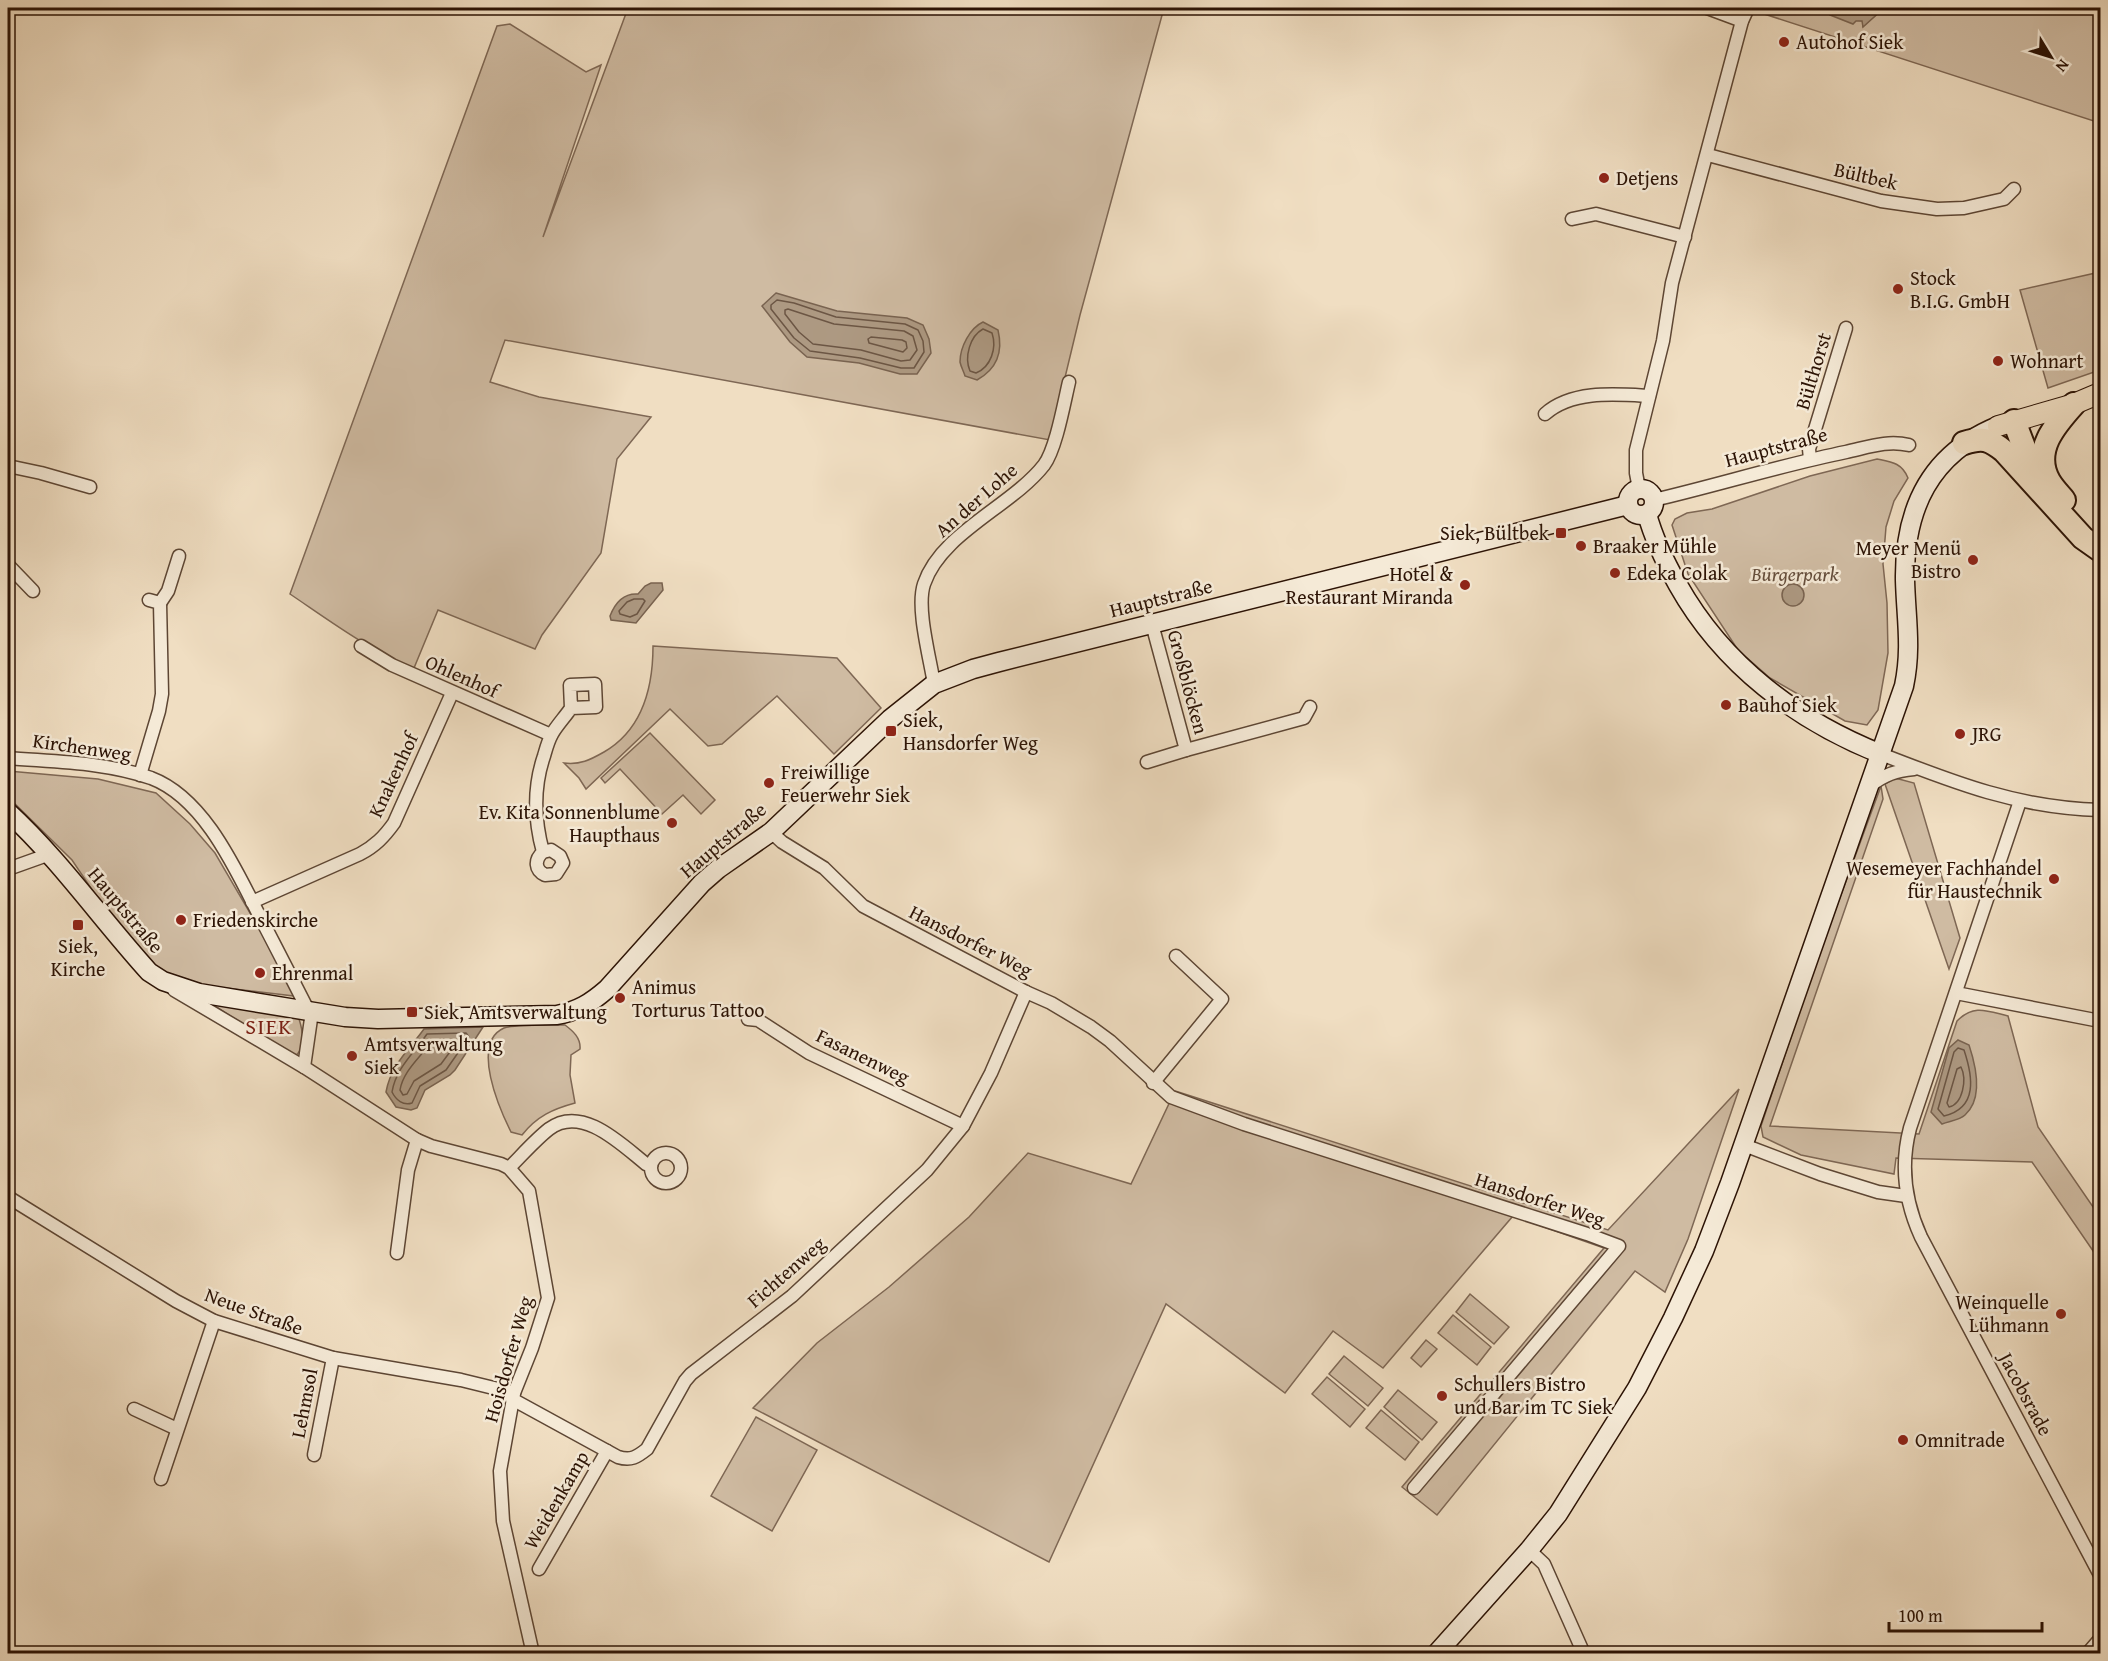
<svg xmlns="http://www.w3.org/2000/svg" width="2108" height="1661" font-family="'Gentium Book Plus',serif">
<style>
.green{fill:#cfbba2;stroke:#7e6754;stroke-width:1.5}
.water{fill:#ad9982;stroke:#796350;stroke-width:1.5}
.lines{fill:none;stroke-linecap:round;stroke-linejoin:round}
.shore{stroke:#6c5644;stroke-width:1.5}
.street-casing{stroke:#5d4634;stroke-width:15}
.secondary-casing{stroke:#2c1305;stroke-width:21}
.primary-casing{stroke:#2c1305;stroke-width:22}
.highway-casing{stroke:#2c1305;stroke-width:26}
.street{stroke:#f5ead7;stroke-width:12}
.secondary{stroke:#f5ead7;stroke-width:18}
.primary{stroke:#f0dec2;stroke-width:20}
.highway{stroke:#f0dec2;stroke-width:22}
.poi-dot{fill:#8f2418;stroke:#f5ead7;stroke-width:2}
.labels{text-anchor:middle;stroke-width:5;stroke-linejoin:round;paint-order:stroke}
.poi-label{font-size:20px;fill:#2c1305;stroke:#f5ead7;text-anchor:start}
.street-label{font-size:20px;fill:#2c1305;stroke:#f5ead7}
.park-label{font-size:20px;font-style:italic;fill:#654e3c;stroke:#f5ead7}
.quarter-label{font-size:22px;letter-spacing:1.5px;fill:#7a1f14;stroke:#f5ead7}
</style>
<rect width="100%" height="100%" fill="#f0dec2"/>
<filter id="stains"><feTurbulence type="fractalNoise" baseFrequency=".00333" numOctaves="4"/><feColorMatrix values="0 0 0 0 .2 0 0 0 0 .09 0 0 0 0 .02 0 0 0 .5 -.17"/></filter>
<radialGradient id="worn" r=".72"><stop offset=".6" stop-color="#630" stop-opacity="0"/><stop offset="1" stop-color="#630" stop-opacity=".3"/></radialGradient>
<g class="green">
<path d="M628,8H1164L1080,315L1050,440L505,340L490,382L539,397L651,417L617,459L601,553L542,635L535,649L438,610L414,668C370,651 330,621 290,594L497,26L510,24L586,72L601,65L543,237Z"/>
<path d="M1753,8L1804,9L1805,8H1833L1831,15L1863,21V26L1884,8H2100V123L1752,10Z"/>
<path d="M2100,272V370L2048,388L2020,290Z"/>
<path d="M1877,459C1892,462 1902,463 1908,478L1894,501L1886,527L1883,564L1887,603L1888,653L1878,710L1867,725L1845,721L1770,678L1738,650L1688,574L1672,525L1675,519L1687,513L1712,509L1810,476Z"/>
<path d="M653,646L837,658L881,708L834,754L777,696L722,744L708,746L670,709L586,789L579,778L564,763C580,765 590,760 604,752C642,730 653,688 653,646Z"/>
<path d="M650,733L715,800L701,814L683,795L662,814L620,769L605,783L601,778Z"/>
<path d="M8,771L98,779L156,793L190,824L215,853L267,942L294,996L199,985L165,976L107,912L72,860L8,797Z"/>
<path d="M1895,778L1914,783L1960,938L1949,969L1885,784Z"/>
<path d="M1881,786L1883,799L1770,1126L1919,1134L1957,1021C1974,1004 1987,1011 2008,1016L2038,1127L2100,1217V1261L2032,1162L1896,1158L1894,1174L1801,1155L1763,1137L1761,1126L1818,957Z"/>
<path d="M201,997L299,1019C303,1031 306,1049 294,1057Z"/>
<path d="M565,1025C573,1031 581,1038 580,1049L571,1055L570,1075L575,1103C553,1109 537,1116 522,1135L511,1132C500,1110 470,1043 504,1028C515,1024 552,1025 565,1025Z"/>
<path d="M1739,1089L1688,1239L1665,1292L1635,1271L1437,1515L1402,1487L1604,1248L1513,1216L1383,1368L1333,1331L1285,1393L1166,1304L1049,1562L753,1408L817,1343L889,1287L969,1217L1028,1153L1131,1184L1175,1091L1608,1230Z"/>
<path d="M1470,1294L1509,1327L1494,1344L1456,1312Z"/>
<path d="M1453,1315L1491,1347L1477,1365L1438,1333Z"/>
<path d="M1426,1340L1437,1349L1421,1367L1411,1358Z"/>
<path d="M1344,1356L1383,1388L1368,1406L1329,1374Z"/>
<path d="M1327,1377L1365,1409L1350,1427L1312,1394Z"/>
<path d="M1398,1390L1437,1422L1422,1440L1384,1407Z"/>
<path d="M1381,1410L1419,1442L1405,1460L1366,1428Z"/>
<path d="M756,1417L817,1450L772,1531L711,1496Z"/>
</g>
<g class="water">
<path d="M1832,8H1884L1863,27L1862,21H1856L1853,24L1830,15Z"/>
<path d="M776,293L837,311L907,318L923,325L929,339L931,353L917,374H900L859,363L807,357L790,342L762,306Z"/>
<path d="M983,322L998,330C1003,351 997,369 977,380L965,376C964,372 961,367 960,362C960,347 970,328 983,322Z"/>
<path d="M651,583H662L663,590L636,623L611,620L610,616C615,603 624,593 638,594L645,586Z"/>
<circle cx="1793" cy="595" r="11"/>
<path d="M483,1027L455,1070L450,1075L425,1090L417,1108L411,1110L396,1107L386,1092C391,1065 408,1051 424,1029Z"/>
<path d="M1958,1040L1969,1045C1976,1066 1984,1098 1965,1115C1960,1120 1950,1121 1942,1124L1931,1112L1949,1048Z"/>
</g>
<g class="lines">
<g class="shore">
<path d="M777,300L794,303L836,317L905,324L918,330L923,341L924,352L914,368H901L860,358L810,351L794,338L771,309V305Z"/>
<path d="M788,309L834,324L904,331L913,336L917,350L910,360L901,361L861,350L813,344L799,332L785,314V310Z"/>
<path d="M983,329L992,333C997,348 991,367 976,373L970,371C964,357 970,336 983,329Z"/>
<path d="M871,337L902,340L906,342L907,348L903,352L869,343L868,339Z"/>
<path d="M634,599H643L645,601L637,614L630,617L620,614L619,611L627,602Z"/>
<path d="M466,1033L469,1037L446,1070L420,1086L412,1103C403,1106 396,1100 392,1092C396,1068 414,1053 427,1034Z"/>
<path d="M452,1041L455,1045L441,1064L414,1081L407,1094L403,1095L400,1090C403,1071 420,1058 431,1042Z"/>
<path d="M1958,1048L1964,1050C1973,1077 1978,1108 1944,1116L1938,1109L1954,1052Z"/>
<path d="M1961,1067C1967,1079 1963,1104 1949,1107L1947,1103L1957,1069Z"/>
</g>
<defs>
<g id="street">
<path d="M1707,8L1742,21"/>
<path d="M1708,155L1881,201L1937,209L1964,208L2004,199L2014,189"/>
<path d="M1572,219L1596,214L1685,237"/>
<path d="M1545,414C1572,390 1615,394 1649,396"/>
<path d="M1810,459L1809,449L1846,328"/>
<path d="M8,466L41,473L90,487"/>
<path d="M1639,489L1636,473V450L1663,341L1672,283L1742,21L1748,8"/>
<path d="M1654,500C1718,485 1782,465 1846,452C1869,447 1887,440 1909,445"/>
<path d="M8,565L33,591"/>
<path d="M160,603L168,591L179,556"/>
<path d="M361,646L392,665L551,735"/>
<path d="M934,684C930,658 916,608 924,584C941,533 1012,506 1044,465C1056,449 1064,403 1069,382"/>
<path d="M1186,750L1304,718L1310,707"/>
<path d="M1881,754C1955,783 2019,808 2100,810"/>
<path d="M8,758C56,762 105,762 151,778C204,798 235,868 259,915C276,947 292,979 309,1012"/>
<path d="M1147,762L1186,750L1152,624"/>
<path d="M140,775L159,711L162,694L160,603L149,600"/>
<path d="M1870,786C1885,774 1896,771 1914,769"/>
<path d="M2020,801L1910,1128C1900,1166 1905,1202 1921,1237L2100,1575"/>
<path d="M771,832L782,842L824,868L863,906L1026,992L1051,1003L1091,1027L1110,1041L1171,1097L1244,1124L1587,1234L1619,1246L1414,1488"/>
<path d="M543,852L551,850L560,856L563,863L556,874L545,875C535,870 534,860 543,852C534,819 533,788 544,756C546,749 548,741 552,734C557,725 565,717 571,708L596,707L595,684L570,685L571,708"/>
<path d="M8,869L50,854"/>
<path d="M252,902L360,854C375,846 384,837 394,823L452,693"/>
<path d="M174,990L304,1067"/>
<path d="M1956,993L2100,1021"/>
<path d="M312,1012L304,1067L417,1140L431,1146L501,1164L509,1168L529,1191L548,1298L532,1348L514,1393L500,1471L503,1521L533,1654"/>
<path d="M748,1019L758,1020L809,1053L963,1126"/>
<path d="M1153,1083L1222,999L1176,956"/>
<path d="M1744,1145L1820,1174L1878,1192L1906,1196"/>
<circle cx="666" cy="1168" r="15"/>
<path d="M509,1168C522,1155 535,1140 549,1129C582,1104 622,1145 646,1164L651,1165"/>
<path d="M8,1197L176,1301L214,1321L333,1358L461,1380L514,1393"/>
<path d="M397,1253L408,1170L417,1140"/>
<path d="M512,1399L618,1457C631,1461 637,1457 647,1449L685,1381L691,1374L792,1296L927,1170L963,1126L991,1073L1026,992"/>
<path d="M134,1409L177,1429"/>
<path d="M314,1455L333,1358"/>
<path d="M161,1479L214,1321"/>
<path d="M1529,1550L1544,1564L1584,1654"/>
<path d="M539,1569L607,1451"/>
<path d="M2087,1654L2100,1639"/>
</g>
<g id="secondary">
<circle cx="1641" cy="502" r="13"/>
<path d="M1647,514C1654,540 1665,562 1678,585C1723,665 1796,720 1881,754"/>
<path d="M8,812C60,860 101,919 149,972L163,981L199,993L345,1017L378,1019L557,1015C578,1011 591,1003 607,989L702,883L718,869L771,832L890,719L934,684L973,669L999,662L1628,505"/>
<path d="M1436,1654L1529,1550L1558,1514L1637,1388L1673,1318L1704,1251L1730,1183L1904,686C1912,648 1906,618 1905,580C1904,509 1930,454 1998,426"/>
</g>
<path id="primary" d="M1998,426L2074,404L2100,393"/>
<g id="highway">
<path d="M2014,421L2030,463L2039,480"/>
<path d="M1964,443C1983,437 1989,439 2004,451L2083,538L2100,550"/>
<path d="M2064,500C2059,494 2053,488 2049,481C2032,451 2055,425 2074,404"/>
</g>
</defs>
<use href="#street" class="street-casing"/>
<use href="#secondary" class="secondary-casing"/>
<use href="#primary" class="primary-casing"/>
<use href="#highway" class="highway-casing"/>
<use href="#street" class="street"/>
<use href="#secondary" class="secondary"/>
<use href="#primary" class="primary"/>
<use href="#highway" class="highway"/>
</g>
<g class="poi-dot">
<circle cx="1784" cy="42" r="6"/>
<circle cx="1604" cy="178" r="6"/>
<circle cx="1898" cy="289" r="6"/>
<circle cx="1998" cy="361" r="6"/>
<rect x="1555" y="527" width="12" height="12" rx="3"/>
<circle cx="1581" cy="546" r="6"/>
<circle cx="1973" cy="560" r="6"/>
<circle cx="1615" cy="573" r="6"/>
<circle cx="1465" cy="585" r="6"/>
<circle cx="1726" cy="705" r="6"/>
<rect x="885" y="725" width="12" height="12" rx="3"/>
<circle cx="1960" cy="734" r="6"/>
<circle cx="769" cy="783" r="6"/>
<circle cx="672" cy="823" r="6"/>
<circle cx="2054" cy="879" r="6"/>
<circle cx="181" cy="920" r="6"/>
<rect x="72" y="919" width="12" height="12" rx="3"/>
<circle cx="260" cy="973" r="6"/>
<circle cx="620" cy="998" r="6"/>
<rect x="406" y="1006" width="12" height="12" rx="3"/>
<circle cx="352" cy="1056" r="6"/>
<circle cx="2061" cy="1314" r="6"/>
<circle cx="1442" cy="1396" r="6"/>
<circle cx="1903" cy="1440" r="6"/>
</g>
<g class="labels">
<g class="poi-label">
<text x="1796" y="49">Autohof Siek</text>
<text x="1616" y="185">Detjens</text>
<text x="1910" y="285">Stock<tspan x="1910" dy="23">B.I.G. GmbH</tspan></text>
<text x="2010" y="368">Wohnart</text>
<text x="1549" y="540" text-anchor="end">Siek, Bültbek</text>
<text x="1593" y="553">Braaker Mühle</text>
<text x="1961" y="555" text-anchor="end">Meyer Menü<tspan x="1961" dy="23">Bistro</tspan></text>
<text x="1627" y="580">Edeka Colak</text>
<text x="1453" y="581" text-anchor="end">Hotel &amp;<tspan x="1453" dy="23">Restaurant Miranda</tspan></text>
<text x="1738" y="712">Bauhof Siek</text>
<text x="903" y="727">Siek,<tspan x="903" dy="23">Hansdorfer Weg</tspan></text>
<text x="1972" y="741">JRG</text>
<text x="781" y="779">Freiwillige<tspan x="781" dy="23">Feuerwehr Siek</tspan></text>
<text x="660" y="819" text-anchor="end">Ev. Kita Sonnenblume<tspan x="660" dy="23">Haupthaus</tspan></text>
<text x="2042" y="875" text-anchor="end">Wesemeyer Fachhandel<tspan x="2042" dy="23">für Haustechnik</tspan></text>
<text x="193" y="927">Friedenskirche</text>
<text x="78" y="953" text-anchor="middle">Siek,<tspan x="78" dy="23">Kirche</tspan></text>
<text x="272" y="980">Ehrenmal</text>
<text x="632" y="994">Animus<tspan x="632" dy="23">Torturus Tattoo</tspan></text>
<text x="424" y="1019">Siek, Amtsverwaltung</text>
<text x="364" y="1051">Amtsverwaltung<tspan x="364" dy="23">Siek</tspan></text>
<text x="2049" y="1309" text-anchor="end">Weinquelle<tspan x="2049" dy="23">Lühmann</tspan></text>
<text x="1454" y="1391">Schullers Bistro<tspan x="1454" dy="23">und Bar im TC Siek</tspan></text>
<text x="1915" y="1447">Omnitrade</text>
</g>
<g class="street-label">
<text transform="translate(1866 176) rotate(13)" y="7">Bültbek</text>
<text transform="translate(1813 371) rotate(-73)" y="7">Bülthorst</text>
<text transform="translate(1776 447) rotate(-15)" y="7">Hauptstraße</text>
<text transform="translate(976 500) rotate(-41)" y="7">An der Lohe</text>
<text transform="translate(1161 598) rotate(-14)" y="7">Hauptstraße</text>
<text transform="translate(462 676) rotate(24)" y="7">Ohlenhof</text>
<text transform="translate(1188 682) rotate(75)" y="7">Großblöcken</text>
<text transform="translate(82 747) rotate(8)" y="7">Kirchenweg</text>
<text transform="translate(393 775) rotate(-65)" y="7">Knakenhof</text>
<text transform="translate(723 840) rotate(-40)" y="7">Hauptstraße</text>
<text transform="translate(126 910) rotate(50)" y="7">Hauptstraße</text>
<text transform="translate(971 941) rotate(27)" y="7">Hansdorfer Weg</text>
<text transform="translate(863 1056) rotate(26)" y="7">Fasanenweg</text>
<text transform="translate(1540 1199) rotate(18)" y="7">Hansdorfer Weg</text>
<text transform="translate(786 1272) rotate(-41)" y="7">Fichtenweg</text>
<text transform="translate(254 1311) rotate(20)" y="7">Neue Straße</text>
<text transform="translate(508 1359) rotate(-74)" y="7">Hoisdorfer Weg</text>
<text transform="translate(2026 1394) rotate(62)" y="7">Jacobsrade</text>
<text transform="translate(304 1403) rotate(-79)" y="7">Lehmsol</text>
<text transform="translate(556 1500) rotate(-60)" y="7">Weidenkamp</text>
</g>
<g class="park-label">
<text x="1795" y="581">Bürgerpark</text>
</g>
<g class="quarter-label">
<text x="269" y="1034">SIEK</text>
</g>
</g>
<rect width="2108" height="1661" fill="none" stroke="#f0dec2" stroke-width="30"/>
<rect x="9" y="9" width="2090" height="1643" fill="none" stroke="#2c1305" stroke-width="3"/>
<rect x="15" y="15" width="2078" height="1631" fill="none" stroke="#2c1305" stroke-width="1.5"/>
<g transform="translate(2051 57) rotate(128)" stroke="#f5ead7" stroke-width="4.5" paint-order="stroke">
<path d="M0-4.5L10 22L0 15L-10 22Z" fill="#2c1305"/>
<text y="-9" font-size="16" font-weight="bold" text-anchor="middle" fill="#2c1305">N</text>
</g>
<path d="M1889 1622v9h153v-9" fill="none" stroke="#2c1305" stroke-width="3"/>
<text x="1898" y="1622" font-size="18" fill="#2c1305" stroke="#f5ead7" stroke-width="4.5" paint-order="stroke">100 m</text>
<rect width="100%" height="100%" filter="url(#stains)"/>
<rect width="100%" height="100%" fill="url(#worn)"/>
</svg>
